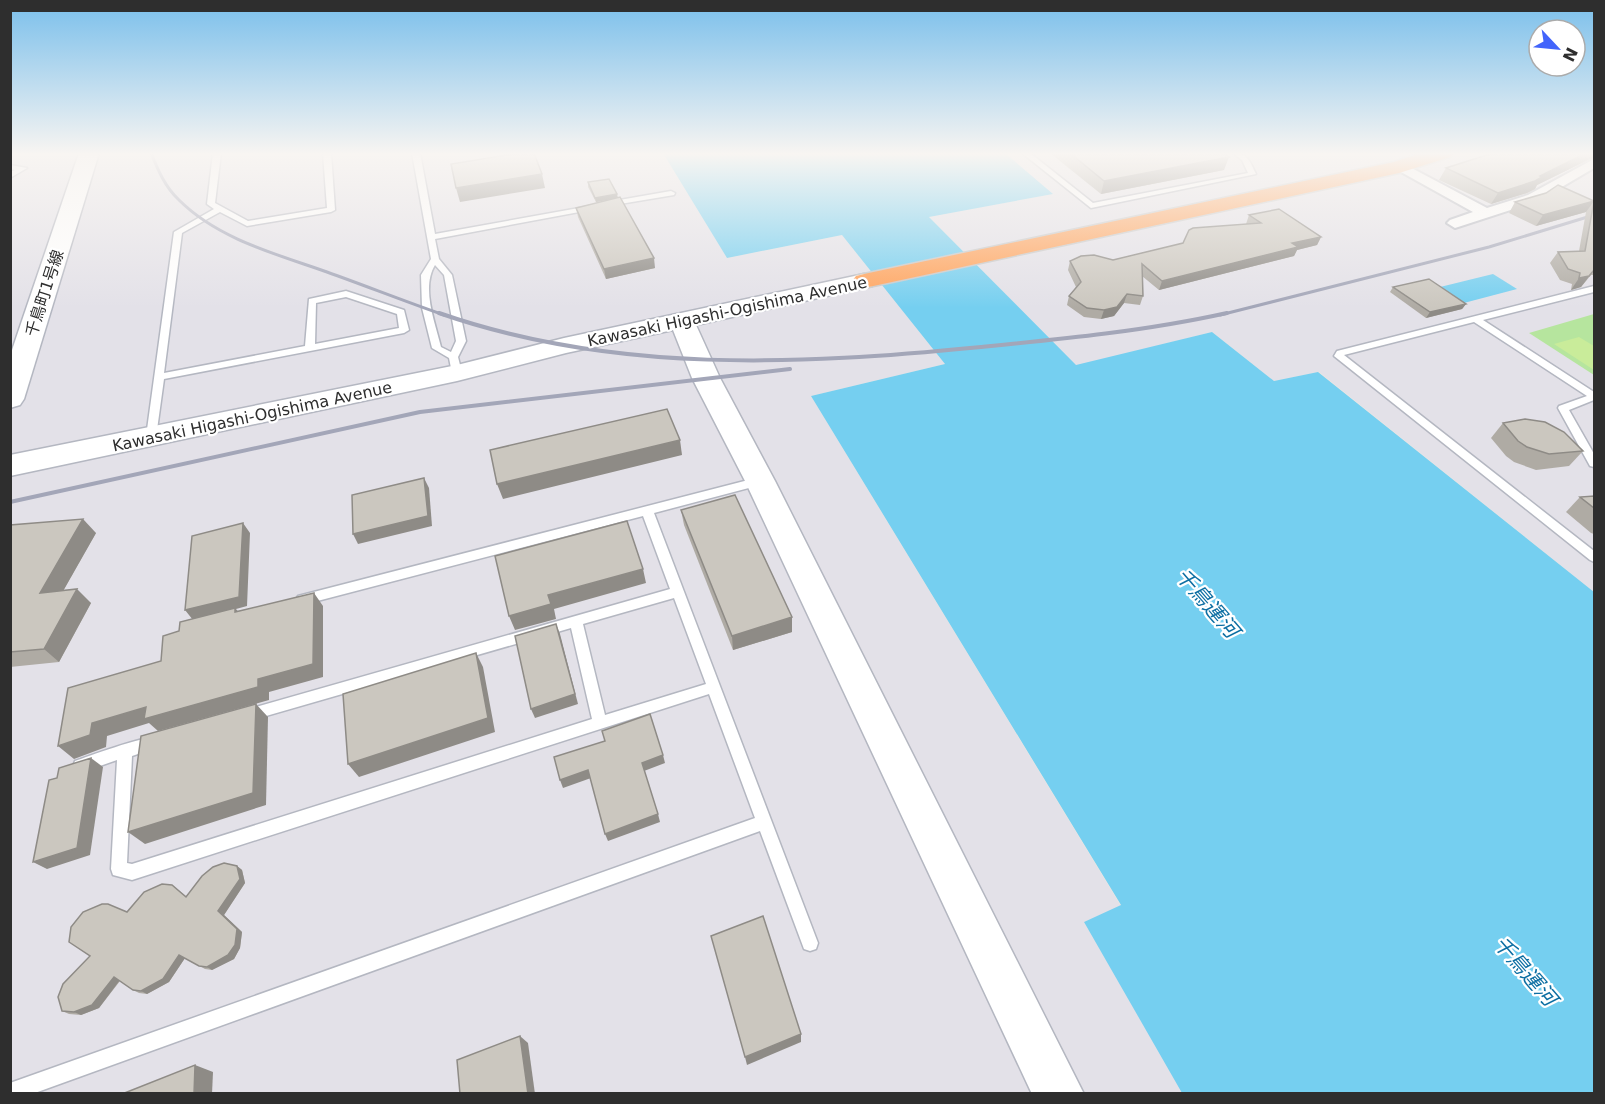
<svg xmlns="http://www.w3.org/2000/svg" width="1605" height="1104" font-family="'DejaVu Sans','Noto Sans JP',sans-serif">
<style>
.industrial{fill:#e3e1e8}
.green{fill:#b6e59e}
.pitch{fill:#c9ec9a}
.water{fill:#75cff0}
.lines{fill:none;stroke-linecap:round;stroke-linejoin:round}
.lane-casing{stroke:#b4b7c1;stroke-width:3}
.street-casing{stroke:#b4b7c1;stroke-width:4}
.secondary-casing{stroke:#b4b7c1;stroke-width:3}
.highway-casing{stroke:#c9c9c9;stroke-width:3}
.lane{fill:#fff;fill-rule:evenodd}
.street{fill:#fff;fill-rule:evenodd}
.secondary{fill:#fff;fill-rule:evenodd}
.highway{fill:#ffa35c;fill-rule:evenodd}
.rail-far1{stroke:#a3a6b8;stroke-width:3}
.rail{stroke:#a3a6b8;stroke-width:4}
.wall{fill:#afaba4}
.shaded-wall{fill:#8e8b86}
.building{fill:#cbc7bf;stroke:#8e8b86;stroke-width:1.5}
.labels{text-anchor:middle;stroke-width:4.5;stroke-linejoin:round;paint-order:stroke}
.far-street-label{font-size:16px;fill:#2e2e2e;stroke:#fff}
.water-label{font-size:21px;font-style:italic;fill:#0d6fa3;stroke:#fff}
</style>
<rect width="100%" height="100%" fill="#efe9e1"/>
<g class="industrial">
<path d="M10,153H663L727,258L842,235L945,364L811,396L1121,906L1084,922L1183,1093H11Z"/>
<path d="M1005,153H1594V592L1319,372L1274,381L1212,332L1076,366L929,217L1052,194Z"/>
</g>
<path class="green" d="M1594,314V375L1529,333Z"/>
<path class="pitch" d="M1579,337L1594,346V370L1554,344Z"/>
<g class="water">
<path d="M663,153H1005L1053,194L929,217L1076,365L1212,332L1274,381L1318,372L1594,592V1093H1182L1084,922L1121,905L811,396L945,364L842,235L727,258Z"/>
<path d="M1493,274L1517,289L1460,304L1436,288Z"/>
</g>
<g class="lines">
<defs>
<g id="lane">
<path d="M213,153H221L215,203L248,221L327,208L323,153H331L335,210L331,212L247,226L220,212L182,233L164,373L305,346L309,299L346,291L404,310L409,330L404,333L164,379L156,437L151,441L146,437L174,232L214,209L207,204ZM346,297L397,314L399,328L315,344L316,303Z"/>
<path d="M412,153H420L435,234L590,206L594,208L590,210L435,239L439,259L452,275L466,341L458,357L462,373L457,376L452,373L449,358L432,348L422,308L421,275L431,259ZM435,265L444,275L456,341L451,352L441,347C435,322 421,288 435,265Z"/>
<path d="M1022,153H1030L1093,203L1248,173L1242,160L1233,153C1248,153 1250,162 1256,174L1091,208Z"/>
<path d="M10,165L27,168L10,178V172L15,170L10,169Z"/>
<path d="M671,191L675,193L674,195L608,206L604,204L608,202Z"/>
<path d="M1594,286V292L1483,320L1594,392V400L1569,410L1594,454V467L1590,466L1558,408L1559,406L1587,396L1474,322L1344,355L1594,551V562L1590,560L1334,356L1337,351Z"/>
<path d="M760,477L764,478L766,481L764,484L654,513L818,943L816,949L810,951L804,949L760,831L32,1094H10V1083L755,818L709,694L132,880L113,875L111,869L117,760L80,773L75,771L73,766L75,761C89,756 149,734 159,737L161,742L159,747L132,756L127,863L132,864L592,719L571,628L249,721L244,719L242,715L244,711L249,709L670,589L643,516L302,605L298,604L296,600L298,596ZM674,598L706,684L605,715L583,624Z"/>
</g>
<path id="street" d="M1594,159V168L1538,201L1455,228L1447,223L1450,220L1473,212L1392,167L1399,163L1404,164L1487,208L1528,195Z"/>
<g id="secondary">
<path d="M79,153H99L24,399L20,405L10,408V356Z"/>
<path d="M864,274L872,276L876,281L872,286L696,325L720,378L775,481L1084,1094H1032L745,481L692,378L673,330L566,353L457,381L10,476V455L457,365L564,338Z"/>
</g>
<path id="highway" d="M1421,153H1453L1450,157L1399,173L864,288L856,286L852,281L856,276L864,274L1394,162Z"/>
</defs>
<use href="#lane" class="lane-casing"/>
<use href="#street" class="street-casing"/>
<use href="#secondary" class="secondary-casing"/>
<use href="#highway" class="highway-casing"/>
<use href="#lane" class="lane"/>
<use href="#street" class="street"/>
<use href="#secondary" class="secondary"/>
<use href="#highway" class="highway"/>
<g class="rail-far1">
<path d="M151,153C158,170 165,187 179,200C218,239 276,254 327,272C366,286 404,301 444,315"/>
<path d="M1220,315L1489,247L1594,215"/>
</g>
<g class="rail">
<path d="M439,313C614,374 799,365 981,347C1063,339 1146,331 1227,313"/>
<path d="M10,502L420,412L790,369"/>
</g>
</g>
<g class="wall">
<path d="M1050,153H1224V170L1101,194Z"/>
<path d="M1594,153V157L1537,185L1535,189L1527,193L1491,204L1439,180L1446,168Z"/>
<path d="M588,182L618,198L655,268L606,279L578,217L576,208L605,201L596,202L588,187Z"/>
<path d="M1594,201V275H1591L1581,287L1571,290L1572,284L1560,280L1550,263L1558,252L1579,251L1586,212L1536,226L1509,213L1515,202Z"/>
<path d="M1249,215L1321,237L1317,245L1297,250L1294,256L1159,290L1142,276L1143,296L1140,305L1124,303L1114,316L1101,319L1084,317L1067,305L1069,296L1076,287L1068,270L1070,261L1113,260L1183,243L1246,224Z"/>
<path d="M1393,287L1466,304L1462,309L1426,318L1390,292Z"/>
<path d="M1503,423L1583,451L1569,466L1536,470L1514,462L1506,456L1491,438Z"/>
<path d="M1594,496V534L1591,533L1566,512L1580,497Z"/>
<path d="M681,510L792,632L733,650L684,525Z"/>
<path d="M10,525L96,533L63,591L91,603L59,662L10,667Z"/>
<path d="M237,866L242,870L245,883L224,915L242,932L240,948L234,959L212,970L205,969L185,958L169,982L147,994L139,993L133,990L120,981L99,1008L81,1015L69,1014L62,1011L90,956L127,912L172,885L186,896Z"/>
</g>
<g class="shaded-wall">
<path d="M1586,153H1594V157L1537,185L1535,189L1527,193L1491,204L1498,193L1540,176Z"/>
<path d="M1229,157L1224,170L1101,194L1104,181Z"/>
<path d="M542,174L545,188L460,202L456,188Z"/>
<path d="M617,194L618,198L596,202L595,198Z"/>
<path d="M1594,201L1586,212L1536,226L1543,215Z"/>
<path d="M1321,237L1317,245L1297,250L1294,256L1159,290L1162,281L1292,243Z"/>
<path d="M654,258L655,268L606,279L604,269Z"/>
<path d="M1594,270L1581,287L1571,290L1579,278Z"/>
<path d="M1127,294L1124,303L1114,316L1101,319L1104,310Z"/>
<path d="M1466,304L1462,309L1426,318L1430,312Z"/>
<path d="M680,440L682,455L503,499L497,484Z"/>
<path d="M424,478L429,488L432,526L358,544L353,534Z"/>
<path d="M83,519L96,533L54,607L40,593Z"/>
<path d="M243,523L250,533L247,606L236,609L246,621L193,620L185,610Z"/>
<path d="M643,569L646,583L554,609L556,619L515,630L509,616L548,595Z"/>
<path d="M77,589L91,603L59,662L44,649Z"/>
<path d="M314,593L323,606V677L269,692V700L158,731L149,723L107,736L106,747L74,759L58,746L92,723L146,707L258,679Z"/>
<path d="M792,617V632L733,650L732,636Z"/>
<path d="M556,624L560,634L578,704L535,718L531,709Z"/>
<path d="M476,653L483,667L495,732L359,777L348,764Z"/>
<path d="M256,704L268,717L266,805L145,844L128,832Z"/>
<path d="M663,755L665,763L644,771L642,763Z"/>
<path d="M91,758L103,767L90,855L47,869L33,862Z"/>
<path d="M588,770L591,778L563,788L560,780Z"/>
<path d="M658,814L660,822L608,841L605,834Z"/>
<path d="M237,866L242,870L245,883L224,915L242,932L240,948L234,959L212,970L207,967L218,911Z"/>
<path d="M179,955L185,958L169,982L147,994L141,991Z"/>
<path d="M114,977L120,980L99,1008L81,1015L74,1012Z"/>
<path d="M801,1034V1042L747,1065L745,1057Z"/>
<path d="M520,1036L528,1043L535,1094H528Z"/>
<path d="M195,1065L213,1072L212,1094H194Z"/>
</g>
<g class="building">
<path d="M520,153H534L542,174L456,188L451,164Z"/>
<path d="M1070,153H1224L1229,157L1104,181Z"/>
<path d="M1493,153H1586L1540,176L1542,177L1535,181L1498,193L1446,168Z"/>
<path d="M609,179L617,194L595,198L588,182Z"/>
<path d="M1558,185L1594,201V270L1589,276L1579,278L1580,273L1568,269L1558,252L1585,251L1594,201L1543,215L1515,202L1546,193Z"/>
<path d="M620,197L654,258L604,269L576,208Z"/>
<path d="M1279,209L1321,237L1292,243L1298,247L1162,281L1142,264L1143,296L1127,294L1117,307L1104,310L1087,308L1069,296L1081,282L1070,261L1081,256L1094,255L1113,260L1183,243L1189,230L1193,228L1261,223L1249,215Z"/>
<path d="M1429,279L1466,304L1430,312L1393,287Z"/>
<path d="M667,409L680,440L497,484L490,450Z"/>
<path d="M1525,419L1545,422L1564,432L1583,451L1549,454L1527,447L1518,441L1503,423Z"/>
<path d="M424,478L428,516L353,534L352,495Z"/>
<path d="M735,495L792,617L732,636L681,510Z"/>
<path d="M1594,496V508L1580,497Z"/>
<path d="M83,519L40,593L77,589L44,649L10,652V525Z"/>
<path d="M627,521L643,569L548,595L551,604L509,616L495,556Z"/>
<path d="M243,523L239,597L185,610L192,536Z"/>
<path d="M314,593L313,664L258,679V687L144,719L146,707L92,723L90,735L58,746L68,688L161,661L163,636L179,631L180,622L235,608V612Z"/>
<path d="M556,624L575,694L531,709L515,636Z"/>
<path d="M476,653L488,718L348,764L343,694Z"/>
<path d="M256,704L253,793L128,832L141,736Z"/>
<path d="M650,714L663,755L642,763L658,814L605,834L588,770L560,780L554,757L605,741L602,731Z"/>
<path d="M91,758L77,848L33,862L49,780L57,778L59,768Z"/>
<path d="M224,863L237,866L240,879L218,911L237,929L235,945L228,955L207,967L199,966L179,955L163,979L141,991L133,990L114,977L92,1005L74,1012L62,1011L58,997L63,984L90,956L69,942L71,927L83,912L102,904H108L127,912L144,892L162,884L172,885L186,897L202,876L213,867Z"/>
<path d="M763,916L801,1034L745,1057L711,936Z"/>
<path d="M520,1036L528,1094H460L457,1060Z"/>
<path d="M195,1065L194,1094H122Z"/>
</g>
<linearGradient id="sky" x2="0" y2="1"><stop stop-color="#7abfeb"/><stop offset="0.5" stop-color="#f8f5f2"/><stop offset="1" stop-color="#f8f5f2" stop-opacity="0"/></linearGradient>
<rect width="1605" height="308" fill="url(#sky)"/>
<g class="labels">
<g class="far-street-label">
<text transform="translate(44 293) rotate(-72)" y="6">千鳥町1号線</text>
<text transform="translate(727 311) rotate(-12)" y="6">Kawasaki Higashi-Ogishima Avenue</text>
<text transform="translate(252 416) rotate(-12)" y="6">Kawasaki Higashi-Ogishima Avenue</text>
</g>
<g class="water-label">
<text transform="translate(1207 603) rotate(49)" y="7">千鳥運河</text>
<text transform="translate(1525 971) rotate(49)" y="7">千鳥運河</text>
</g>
</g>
<rect width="1605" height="1104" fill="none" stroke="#2e2e2e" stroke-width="24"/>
<g transform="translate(1557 48) rotate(116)"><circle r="28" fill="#ffffff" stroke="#ababab" stroke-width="1.5"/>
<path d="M0-4.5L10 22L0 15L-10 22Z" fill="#4264fb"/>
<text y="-9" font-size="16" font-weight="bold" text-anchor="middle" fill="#2e2e2e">N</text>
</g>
</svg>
